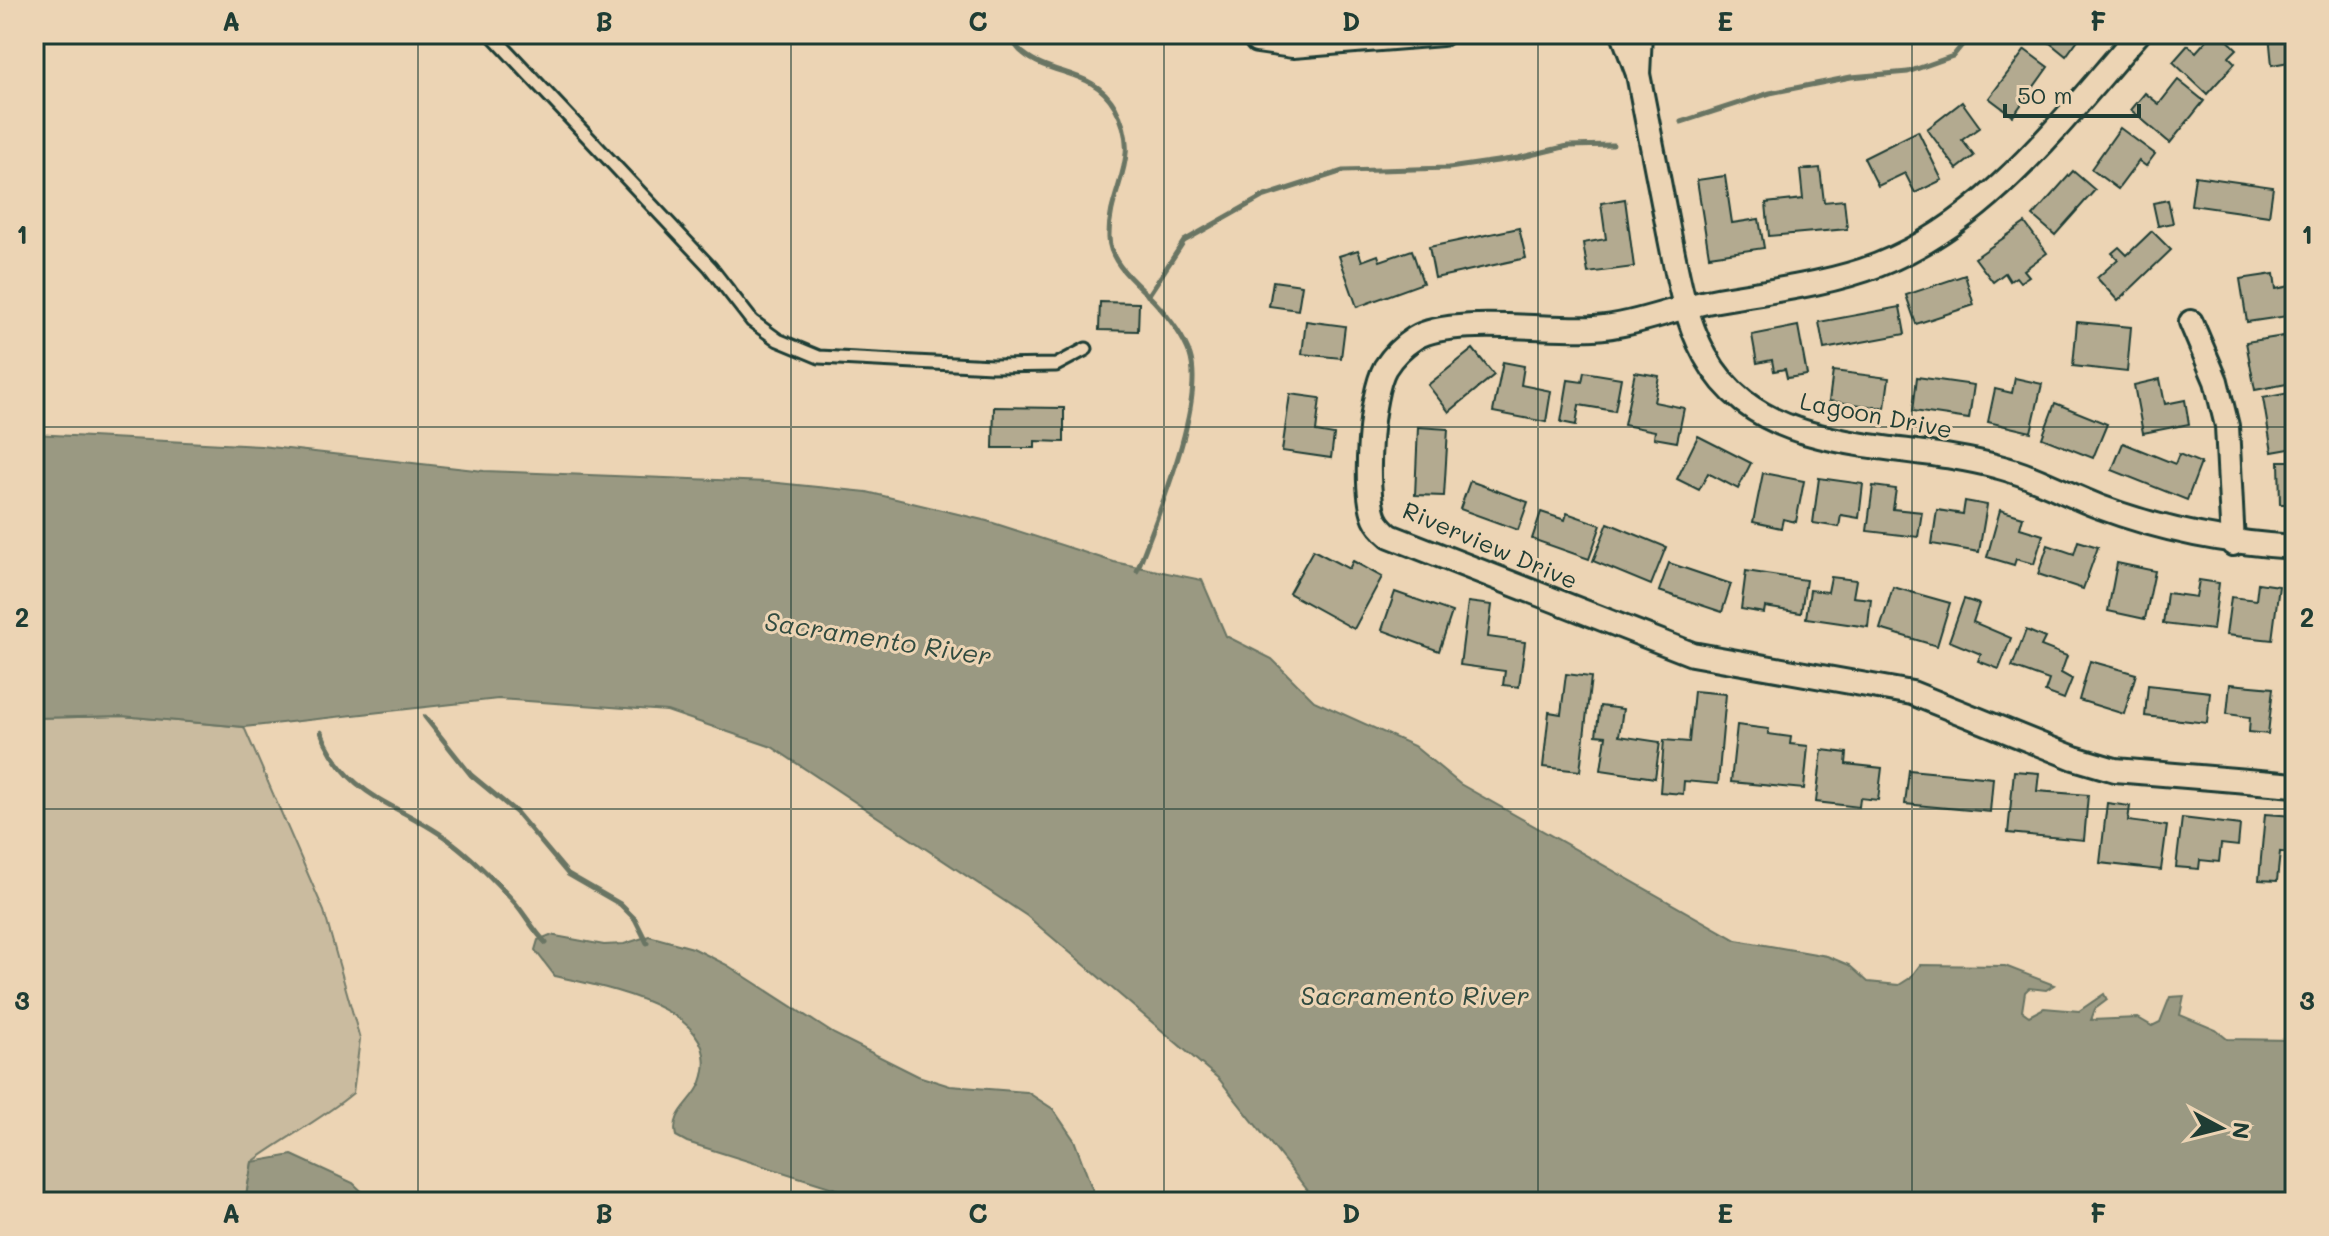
<svg xmlns="http://www.w3.org/2000/svg" width="2329" height="1236" font-family="Mali,sans-serif">
<style>
.green{fill:#cabb9f;stroke:#747c6a;stroke-width:2}
.water{fill:#9a9982;stroke:#697463;stroke-width:2}
.lines{fill:none;stroke-linecap:round;stroke-linejoin:round}
.stream{stroke:#697463;stroke-width:5}
.building{fill:#b3aa90;stroke:#1f3d34;stroke-width:2}
.lane-casing{stroke:#1f3d34;stroke-width:17}
.street-casing{stroke:#1f3d34;stroke-width:28}
.lane{stroke:#ecd4b4;stroke-width:11}
.street{stroke:#ecd4b4;stroke-width:22}
.grid{fill:none;stroke:#1f3d34;stroke-width:2;stroke-opacity:0.55}
.labels{text-anchor:middle;stroke-width:6;stroke-linejoin:round;paint-order:stroke}
.street-label{font-size:24px;fill:#1f3d34;stroke:#ecd4b4}
.water-label{font-size:26px;font-style:italic;fill:#314b40;stroke:#ecd4b4}
.neatline{fill:none;stroke:#1f3d34;stroke-width:3}
.grid-label{font-size:26px;text-anchor:middle;font-weight:bold;fill:#1f3d34}
</style>
<rect width="100%" height="100%" fill="#ecd4b4"/>
<filter id="ink" filterUnits="userSpaceOnUse"><feTurbulence type="fractalNoise" baseFrequency=".0125" numOctaves="2"/><feDisplacementMap in="SourceGraphic" scale="16" xChannelSelector="R" yChannelSelector="G"/><feConvolveMatrix kernelMatrix="1 2 1 2 8 2 1 2 1" color-interpolation-filters="sRGB"/></filter>
<g filter="url(#ink)">
<path class="green" d="M122,716L244,727L324,911L360,1039L353,1093C322,1119 285,1138 252,1162L245,1202H34V718Z"/>
<g class="water">
<path d="M34,434L261,446L484,471L768,482L867,492L987,521L1114,562L1202,580L1226,636L1272,659L1314,701L1414,746L1460,784L1736,940L1827,956L1849,965L1868,982L1899,985L1910,978L1920,965L2005,966L2054,985L2046,990L2029,988L2025,992L2022,1011L2029,1016L2044,1008L2079,1011L2104,994L2107,1000L2095,1009L2091,1020L2138,1018L2152,1026L2160,1022L2170,997L2184,996L2180,1015L2216,1030L2227,1039L2295,1040V1202H1317L1219,1079L1027,916L772,747L667,711L498,699L244,727L122,716L34,718Z"/>
<path d="M550,935L604,945L624,944L649,936L693,948L727,965L834,1034L918,1076L950,1086L1027,1092L1053,1109L1074,1140L1097,1202H905L849,1193L687,1142L676,1136C670,1112 694,1102 701,1082C728,1007 601,987 555,976L535,950L538,940Z"/>
<path d="M292,1155L353,1183L373,1202H245L252,1162Z"/>
</g>
<g class="lines">
<g class="stream">
<path d="M1008,34C1013,40 1017,49 1023,53C1052,77 1094,69 1115,107C1144,160 1108,187 1109,237C1109,263 1136,283 1153,300C1167,315 1183,335 1190,355C1206,404 1155,522 1137,571"/>
<path d="M1681,122L1770,93L1851,77L1908,72L1953,56L1971,34"/>
<path d="M1148,296L1184,241L1262,197L1343,171L1449,168L1518,158L1568,146L1613,145"/>
<path d="M425,717L471,775L516,812L568,874L620,904L635,919L647,943"/>
<path d="M321,732C350,803 401,802 454,844C476,861 497,883 516,904C526,916 534,931 546,943"/>
</g>
</g>
<g class="building">
<path d="M2039,34H2082L2066,56Z"/>
<path d="M2212,34H2221L2237,49L2229,57L2235,63L2207,94L2173,62L2188,45L2196,52Z"/>
<path d="M2269,34H2295V61L2272,65Z"/>
<path d="M2025,50L2048,67L2013,116L1989,98Z"/>
<path d="M2178,80L2204,101L2170,143L2131,110L2145,93L2159,104Z"/>
<path d="M1962,102L1980,127L1962,140L1974,156L1957,169L1927,129Z"/>
<path d="M2120,128L2155,154L2146,166L2139,161L2118,189L2091,169Z"/>
<path d="M1918,131L1942,180L1915,193L1905,173L1878,186L1864,158Z"/>
<path d="M1820,168L1824,202L1844,200L1847,229L1769,236L1766,203L1803,199L1800,170Z"/>
<path d="M2073,171L2095,190L2055,235L2033,216Z"/>
<path d="M1725,176L1732,223L1759,219L1764,248L1709,256L1697,180Z"/>
<path d="M2195,176L2273,187L2269,216L2191,205Z"/>
<path d="M1625,199L1634,267L1588,273L1583,243L1606,239L1601,203Z"/>
<path d="M2168,200L2173,223L2158,226L2153,203Z"/>
<path d="M2025,223L2047,253L2024,270L2029,276L2020,282L2016,277L2010,281L2005,273L1993,282L1975,258Z"/>
<path d="M1519,228L1526,258L1435,278L1429,247Z"/>
<path d="M2152,231L2171,250L2118,301L2097,278L2118,259L2112,253L2119,247L2127,255Z"/>
<path d="M1358,250L1362,261L1378,255L1380,261L1412,250L1423,283L1357,307L1339,256Z"/>
<path d="M2274,274L2276,289L2290,286L2294,315L2247,322L2240,279Z"/>
<path d="M1965,275L1974,305L1916,324L1906,295Z"/>
<path d="M1273,281L1302,285L1298,310L1269,306Z"/>
<path d="M1100,302L1139,303L1138,331L1099,330Z"/>
<path d="M1900,307L1905,334L1824,349L1819,322Z"/>
<path d="M1306,321L1345,326L1341,358L1302,354Z"/>
<path d="M2077,322L2131,327L2127,372L2073,366Z"/>
<path d="M1798,326L1807,375L1787,378L1785,369L1774,371L1772,360L1757,363L1752,335Z"/>
<path d="M2284,336L2292,383L2255,390L2246,342Z"/>
<path d="M1473,349L1494,375L1449,412L1428,385Z"/>
<path d="M1503,362L1524,366L1521,385L1551,391L1546,422L1493,412Z"/>
<path d="M1833,371L1889,378L1885,408L1829,401Z"/>
<path d="M1584,372L1621,378L1615,411L1579,405L1576,425L1561,422L1568,380L1582,382Z"/>
<path d="M1635,372L1659,376L1654,402L1684,408L1677,442L1654,438L1655,431L1624,425Z"/>
<path d="M1917,377L1974,385L1969,419L1913,411Z"/>
<path d="M2015,378L2042,384L2031,432L1988,422L1995,389L2012,393Z"/>
<path d="M2160,379L2165,404L2185,400L2189,424L2143,433L2134,385Z"/>
<path d="M2295,392V448L2272,452L2263,398Z"/>
<path d="M1290,394L1320,398L1316,432L1334,435L1331,458L1282,451Z"/>
<path d="M2055,403L2107,424L2093,458L2042,438Z"/>
<path d="M994,407L1064,408V442L1035,441V448H993Z"/>
<path d="M1418,427L1448,429L1444,496L1415,495Z"/>
<path d="M1698,436L1751,463L1738,489L1708,473L1699,490L1677,479Z"/>
<path d="M2123,443L2175,464L2179,454L2201,463L2187,500L2112,470Z"/>
<path d="M2279,461H2295V504H2280Z"/>
<path d="M1763,473L1804,481L1796,522L1783,519L1781,528L1753,522Z"/>
<path d="M1819,478L1863,484L1859,518L1841,515L1839,527L1813,523Z"/>
<path d="M1470,481L1528,502L1518,530L1460,509Z"/>
<path d="M1873,486L1896,489L1893,509L1922,512L1918,537L1867,531Z"/>
<path d="M1965,501L1987,505L1979,552L1932,544L1937,510L1963,514Z"/>
<path d="M2000,510L2023,517L2020,528L2043,535L2034,564L2016,559L2014,565L1987,557Z"/>
<path d="M1541,512L1565,520L1567,513L1601,525L1589,559L1532,539Z"/>
<path d="M1608,523L1666,547L1651,585L1593,561Z"/>
<path d="M2078,541L2098,547L2083,589L2038,574L2048,545L2074,554Z"/>
<path d="M1313,550L1349,569L1353,561L1382,577L1354,629L1289,593Z"/>
<path d="M1669,563L1731,584L1722,612L1659,591Z"/>
<path d="M2117,563L2155,571L2145,619L2108,611Z"/>
<path d="M1746,571L1806,580L1801,613L1765,607L1764,613L1741,609Z"/>
<path d="M1831,577L1856,580L1853,597L1871,599L1868,627L1806,618L1810,590L1828,592Z"/>
<path d="M2199,580L2219,583L2213,630L2163,624L2167,593L2196,597Z"/>
<path d="M2258,583L2279,586L2272,640L2226,635L2231,597L2256,600Z"/>
<path d="M1893,587L1950,603L1937,646L1880,629Z"/>
<path d="M1395,592L1452,612L1439,651L1382,630Z"/>
<path d="M1964,599L1979,604L1973,622L2011,638L1999,669L1978,661L1981,654L1949,641Z"/>
<path d="M1468,602L1492,605L1488,637L1525,642L1519,687L1503,685L1505,671L1460,665Z"/>
<path d="M2026,630L2045,638L2041,646L2067,656L2061,673L2072,679L2064,699L2045,692L2049,680L2012,667Z"/>
<path d="M2090,661L2136,674L2124,714L2079,700Z"/>
<path d="M1566,674L1591,677L1580,771L1543,767L1549,712L1561,714Z"/>
<path d="M2230,684L2273,688L2268,734L2249,732L2250,717L2227,714Z"/>
<path d="M2148,685L2210,692L2207,723L2145,716Z"/>
<path d="M2292,690H2295V731L2288,730Z"/>
<path d="M1694,691L1726,694L1718,784L1684,781L1683,794L1660,792L1664,740L1689,742Z"/>
<path d="M1600,706L1623,709L1619,736L1660,742L1655,778L1601,770L1606,736L1596,735Z"/>
<path d="M1737,725L1769,729L1768,734L1791,737L1790,744L1808,746L1804,789L1731,782Z"/>
<path d="M1822,750L1847,753L1846,764L1882,768L1878,800L1860,798L1859,807L1816,802Z"/>
<path d="M1909,770L1993,778L1990,812L1905,804Z"/>
<path d="M2014,771L2039,773L2037,791L2088,795L2084,840L2008,833Z"/>
<path d="M2107,803L2130,806L2128,821L2167,826L2161,870L2100,863Z"/>
<path d="M2265,814L2295,816V854L2280,852L2277,881L2259,880Z"/>
<path d="M2182,818L2240,825L2238,846L2221,844L2219,862L2200,860L2199,869L2176,867Z"/>
</g>
<g class="lines">
<defs>
<path id="lane" d="M491,34L710,267L752,321L778,340L819,357L992,366L1056,365L1086,349"/>
<g id="street">
<path d="M1623,34L1638,74L1640,34"/>
<path d="M2138,34C2062,120 1988,222 1878,265C1826,285 1767,291 1712,301C1674,308 1633,326 1594,328C1549,331 1450,316 1415,338C1404,345 1392,357 1385,368C1370,395 1363,489 1375,518C1378,525 1384,531 1390,536L1692,654L1912,693L2074,758L2115,770L2295,785"/>
<path d="M1257,41L1293,46L1442,34"/>
<path d="M1638,74C1648,124 1657,173 1667,223C1686,321 1699,402 1808,433C1870,451 1937,450 1999,467C2035,476 2066,494 2100,507C2164,531 2227,543 2295,547"/>
<path d="M2191,322L2216,381L2227,426L2233,544"/>
</g>
</defs>
<use href="#lane" class="lane-casing"/>
<use href="#street" class="street-casing"/>
<use href="#lane" class="lane"/>
<use href="#street" class="street"/>
</g>
</g>
<path class="grid" d="M418,34V1202M791,34V1202M1164,34V1202M1538,34V1202M1912,34V1202M34,427H2295M34,809H2295"/>
<g class="labels">
<g class="street-label">
<text transform="translate(1876 416) rotate(11)" y="8">Lagoon Drive</text>
<text transform="translate(1490 546) rotate(23)" y="8">Riverview Drive</text>
</g>
<g class="water-label">
<text transform="translate(878 639) rotate(9)" y="9">Sacramento River</text>
<text x="1415" y="1005">Sacramento River</text>
</g>
</g>
<rect width="2329" height="1236" fill="none" stroke="#ecd4b4" stroke-width="88"/>
<g transform="translate(2221 1128) rotate(97)" stroke="#ecd4b4" stroke-width="6" paint-order="stroke">
<path d="M0-6L14 30L0 20L-14 30Z" fill="#1f3d34"/>
<text y="-12" font-size="22" font-weight="bold" text-anchor="middle" fill="#1f3d34">N</text>
</g>
<path d="M2005 104v12h134v-12" fill="none" stroke="#1f3d34" stroke-width="4"/>
<text x="2017" y="104" font-size="24" fill="#1f3d34" stroke="#ecd4b4" stroke-width="6" paint-order="stroke">50 m</text>
<rect x="44" y="44" width="2241" height="1148" class="neatline"/>
<g class="grid-label">
<text x="231" y="31">A</text>
<text x="604" y="31">B</text>
<text x="978" y="31">C</text>
<text x="1351" y="31">D</text>
<text x="1725" y="31">E</text>
<text x="2098" y="31">F</text>
<text x="22" y="244">1</text>
<text x="2307" y="244">1</text>
<text x="22" y="627">2</text>
<text x="2307" y="627">2</text>
<text x="22" y="1010">3</text>
<text x="2307" y="1010">3</text>
<text x="231" y="1223">A</text>
<text x="604" y="1223">B</text>
<text x="978" y="1223">C</text>
<text x="1351" y="1223">D</text>
<text x="1725" y="1223">E</text>
<text x="2098" y="1223">F</text>
</g>
</svg>
